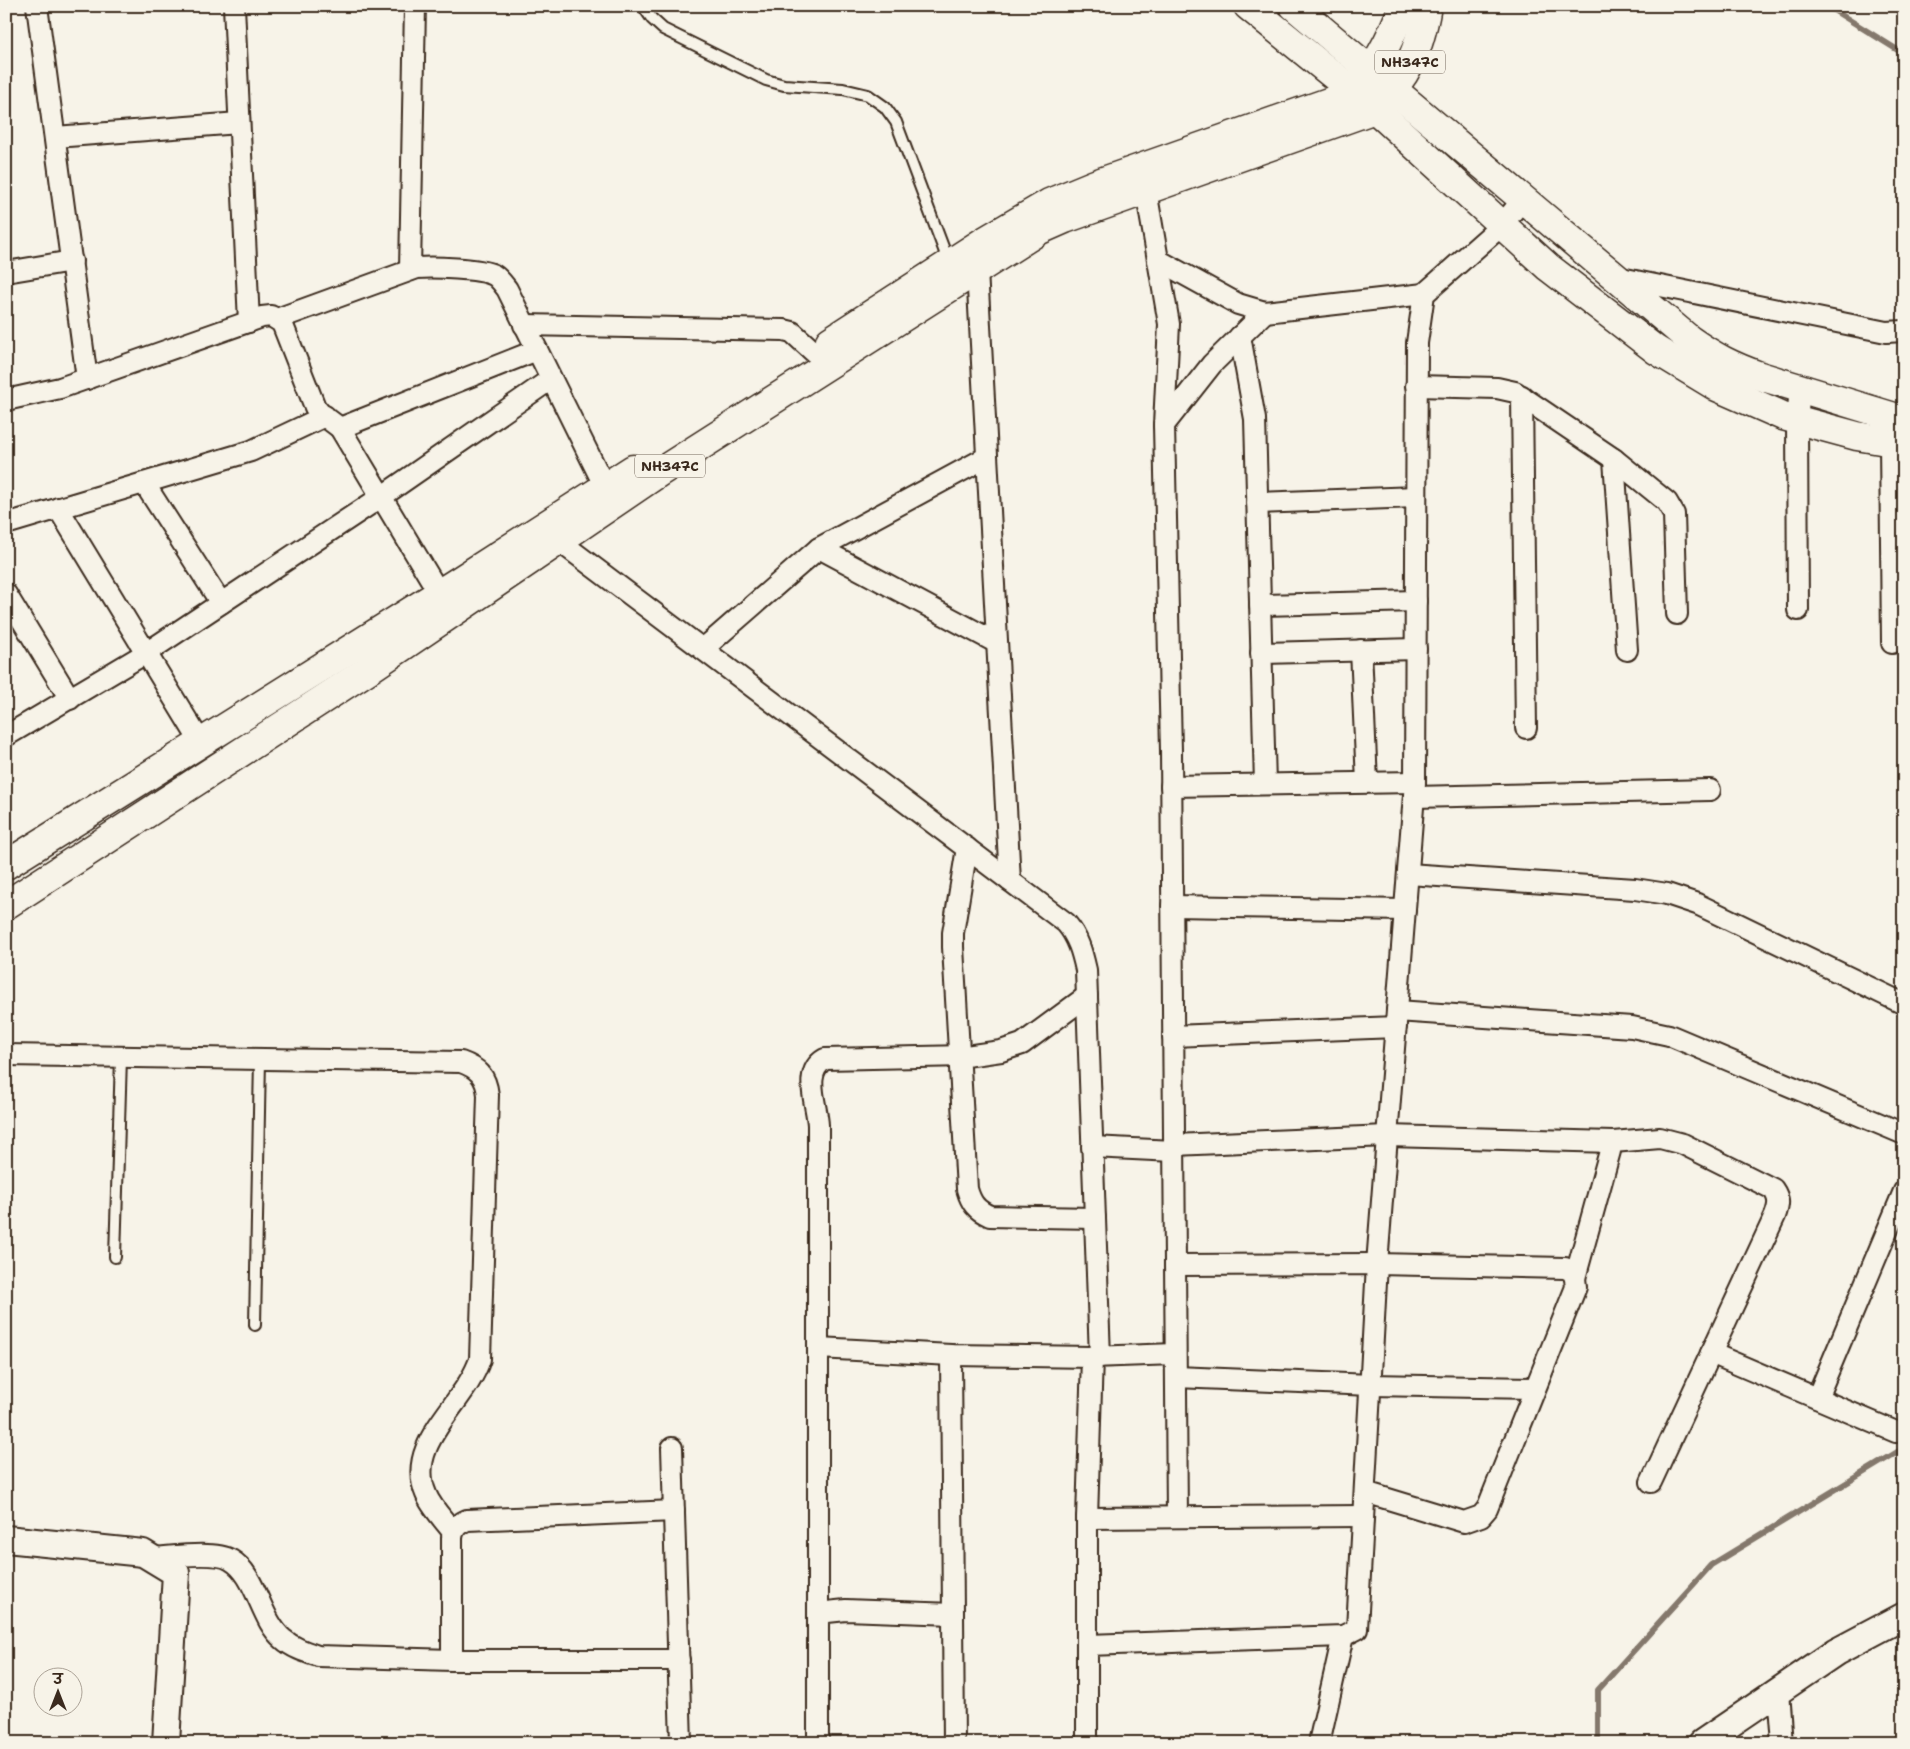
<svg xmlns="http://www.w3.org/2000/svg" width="1910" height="1749" font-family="'Shantell Sans','Playpen Sans Deva',sans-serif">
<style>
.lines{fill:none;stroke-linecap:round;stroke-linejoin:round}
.stream{stroke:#84786c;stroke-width:6}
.service-casing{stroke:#3b2a1e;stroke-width:14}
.minor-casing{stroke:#3b2a1e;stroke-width:24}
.tertiary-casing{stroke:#3b2a1e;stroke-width:30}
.secondary-casing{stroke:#3b2a1e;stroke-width:31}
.trunk-casing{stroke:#3b2a1e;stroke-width:31}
.service{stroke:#f7f3e8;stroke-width:10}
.minor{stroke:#f7f3e8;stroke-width:20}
.tertiary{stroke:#f7f3e8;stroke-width:26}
.secondary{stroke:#f7f3e8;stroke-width:28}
.trunk{stroke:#f7f3e8;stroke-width:28}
.labels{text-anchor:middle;stroke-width:5;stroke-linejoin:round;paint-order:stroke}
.shield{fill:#f7f3e8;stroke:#73665b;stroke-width:1}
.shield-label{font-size:14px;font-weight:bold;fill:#3b2a1e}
</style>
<rect width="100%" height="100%" fill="#f7f3e8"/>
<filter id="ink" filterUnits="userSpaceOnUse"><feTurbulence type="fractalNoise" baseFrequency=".02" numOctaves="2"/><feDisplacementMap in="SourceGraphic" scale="10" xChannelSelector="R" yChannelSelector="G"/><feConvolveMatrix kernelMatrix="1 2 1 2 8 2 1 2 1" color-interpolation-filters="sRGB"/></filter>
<g filter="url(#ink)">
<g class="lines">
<g class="stream">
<path d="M1827,6L1904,54"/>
<path d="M1598,1743V1690L1711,1565L1904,1448"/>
</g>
<defs>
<g id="service">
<path d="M643,6L652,19L663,29L766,80L784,85L843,89L868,95L885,107L896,122L949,263"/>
<path d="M115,1257L121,1057"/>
<path d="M255,1325L260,1059"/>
</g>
<g id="minor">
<path d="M37,6L87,379"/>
<path d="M234,6L249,322"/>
<path d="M55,137L239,123"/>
<path d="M1146,190L1169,324L1164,425L1171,751L1177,1517"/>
<path d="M1158,260L1238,304L1265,312L1424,294"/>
<path d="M410,270L415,6"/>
<path d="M977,270L1010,881"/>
<path d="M6,272L72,261"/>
<path d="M1616,277L1886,332L1904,331"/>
<path d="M277,319L417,268C433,267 480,268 494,275C499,278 503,284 507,289L605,487"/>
<path d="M524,325L784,330L792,332L814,352"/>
<path d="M1240,336L1255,419L1265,784"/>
<path d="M1416,386L1497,388L1515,392L1614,459L1667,502L1674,514L1677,614"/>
<path d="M1522,396L1526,728"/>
<path d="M6,400L60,388L262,317L271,316L282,323L315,407L320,413L340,428L439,593"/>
<path d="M1164,425L1212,364L1265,312"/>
<path d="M340,428L537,350"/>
<path d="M1890,442L1892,643"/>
<path d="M1614,459L1627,650"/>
<path d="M144,483L221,603"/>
<path d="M1257,503L1416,497"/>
<path d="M58,508L201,743"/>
<path d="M6,524L251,451L325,416"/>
<path d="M559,541L1066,923C1078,937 1082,952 1086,970L1100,1357"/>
<path d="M819,548L997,643"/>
<path d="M6,594L70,699"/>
<path d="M1260,605L1416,601"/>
<path d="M1798,610L1797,420L1800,388"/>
<path d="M703,649L819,548L987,457"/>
<path d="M1361,650L1367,782"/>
<path d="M1261,653L1416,649"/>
<path d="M6,736L146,653L381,497L551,379"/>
<path d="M1171,786L1415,782"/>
<path d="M1414,797L1710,790"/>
<path d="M967,848L953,933V947L967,1189C971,1203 976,1210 990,1216L1095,1218"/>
<path d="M1408,874L1635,889L1667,894L1697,904L1904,1004"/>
<path d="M1172,906L1405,910"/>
<path d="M1397,1011L1632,1027L1669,1035L1904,1134"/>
<path d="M1173,1036L1396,1027"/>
<path d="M6,1055L461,1062C478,1068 486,1076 488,1095L480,1359C466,1404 404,1443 426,1494C431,1507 444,1520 453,1532"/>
<path d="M1174,1145L1387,1136L1613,1142L1660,1138L1683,1144L1773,1189C1780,1199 1779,1205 1775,1216L1651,1482"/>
<path d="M1092,1147L1174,1151"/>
<path d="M1175,1265L1377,1264L1565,1268L1572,1271L1575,1278L1576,1287L1487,1509L1481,1516L1464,1522L1365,1492"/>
<path d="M1575,1278L1610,1151"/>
<path d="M818,1348L951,1355L1092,1357L1175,1354"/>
<path d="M1711,1353L1896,1432"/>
<path d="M951,1355L954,1743"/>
<path d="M1176,1377L1371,1385L1535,1388"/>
<path d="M1817,1398L1904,1191"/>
<path d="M672,1448L681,1743"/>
<path d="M1087,1518L1363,1516"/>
<path d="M151,1558C170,1557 215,1550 231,1560C257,1575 260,1620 283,1639C293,1648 306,1652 318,1656L452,1660H679"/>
<path d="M818,1613L846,1610L953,1614"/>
<path d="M1088,1645L1343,1636L1357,1629L1377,1264L1415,782L1417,343L1424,294L1502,225L1523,199"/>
<path d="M452,1660V1538C453,1528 458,1524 467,1520L674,1511"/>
<path d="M1778,1692L1782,1743"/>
<path d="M818,1743V1125C817,1104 802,1072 825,1059L966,1056L1001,1051L1022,1044L1087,996"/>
<path d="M1087,1743V1518L1092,1357"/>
<path d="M1319,1743L1343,1636"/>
</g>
<g id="tertiary">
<path d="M6,1539L143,1553L176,1573L166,1743"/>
<path d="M1702,1743L1836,1652L1904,1616"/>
</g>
<g id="secondary">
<path d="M1248,6L1375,109L1548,267L1656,350L1717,387L1783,416L1857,436L1904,444"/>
<path d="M1294,6L1690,340C1714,357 1732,366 1760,376L1904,420"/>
</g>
<g id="trunk">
<path d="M830,341L986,240L1049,203L1095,184L1354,93C1376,67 1391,39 1403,6"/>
<path d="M6,865L454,584L633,469"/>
<path d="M6,905L371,668L660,472L1040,230L1065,219L1375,109C1408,76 1419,52 1427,6"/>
</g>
</defs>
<use href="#service" class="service-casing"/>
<use href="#minor" class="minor-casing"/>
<use href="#tertiary" class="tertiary-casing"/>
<use href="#secondary" class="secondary-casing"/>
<use href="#trunk" class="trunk-casing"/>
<use href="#service" class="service"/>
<use href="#minor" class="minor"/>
<use href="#tertiary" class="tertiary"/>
<use href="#secondary" class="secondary"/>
<use href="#trunk" class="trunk"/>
</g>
</g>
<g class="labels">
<g class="shield">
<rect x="1375" y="50.5" width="70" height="23" rx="4"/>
<rect x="635" y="454.5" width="70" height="23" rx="4"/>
</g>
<g class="shield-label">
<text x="1410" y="67">NH347C</text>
<text x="670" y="471">NH347C</text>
</g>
</g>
<rect width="1910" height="1749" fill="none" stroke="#f7f3e8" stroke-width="25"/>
<rect x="12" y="12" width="1885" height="1724" fill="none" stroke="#3b2a1e" stroke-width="2" filter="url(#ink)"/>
<g transform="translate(58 1692)"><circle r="24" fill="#f7f3e8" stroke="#aca397"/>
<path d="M0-4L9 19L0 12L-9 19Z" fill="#3b2a1e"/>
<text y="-8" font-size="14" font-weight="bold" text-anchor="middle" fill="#3b2a1e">उ</text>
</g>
</svg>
